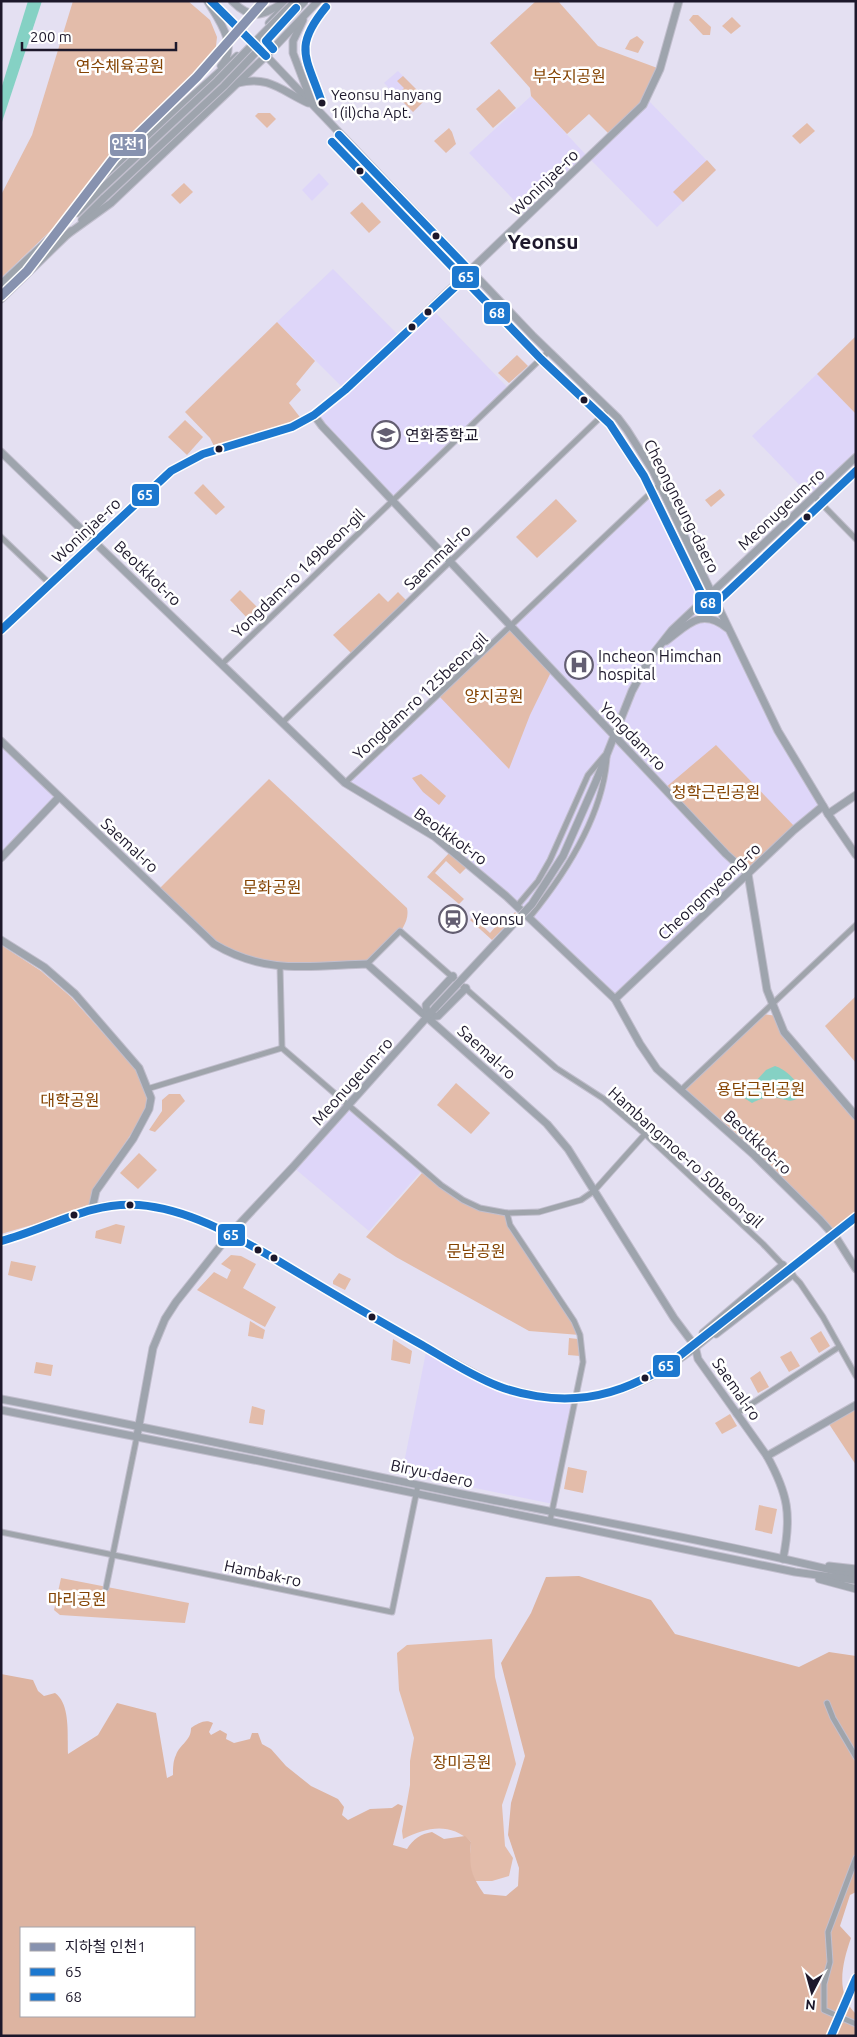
<svg xmlns="http://www.w3.org/2000/svg" width="857" height="2037" font-family="Ubuntu,'Noto Sans KR',sans-serif">
<style>
.built{fill:#ded6f9}
.green{fill:#e3bcaa}
.forest{fill:#ddb4a1;fill-rule:evenodd}
.water{fill:#85d1c4}
.lines{fill:none;stroke-linecap:round;stroke-linejoin:round}
.secondary-tunnel{stroke:#bcb8ca;stroke-width:7;stroke-dasharray:7 3.5;stroke-linecap:butt}
.street-casing{stroke:#c1becd;stroke-width:7}
.secondary-casing{stroke:#c1becd;stroke-width:9}
.street{stroke:#9fa4ab;stroke-width:5}
.secondary{stroke:#9ea4ad;stroke-width:7}
.secondary-bridge-casing{stroke:#c1becd;stroke-width:9;stroke-linecap:butt}
.secondary-bridge{stroke:#9ea4ad;stroke-width:7}
.bus-1-casing{stroke:#fff;stroke-width:11}
.bus-2-casing{stroke:#fff;stroke-width:11}
.bus-1{stroke:#1c78cf;stroke-width:8}
.bus-2{stroke:#1c78cf;stroke-width:8}
.metro-1-casing{stroke:#fff;stroke-width:12}
.metro-1{stroke:#8792af;stroke-width:9}
.bus-dot{fill:#1d182b;stroke:#fff;stroke-width:2}
.labels{text-anchor:middle;stroke-width:5;stroke-linejoin:round;paint-order:stroke}
.bus-label{font-size:15px;fill:#1d182b;stroke:#fff;text-anchor:start}
.park-label{font-size:16px;fill:#844302;stroke:#fff}
.street-label{font-size:16px;fill:#1d182b;stroke:#fff}
.poi-label{font-size:16px;fill:#1d182b;stroke:#fff;text-anchor:start}
.district-label{font-size:21px;font-weight:bold;fill:#1d182b;stroke:#fff}
.line-badge{stroke:#fff;stroke-width:2}
.badge-label{font-size:14px;text-anchor:middle;font-weight:bold;fill:#fff}
</style>
<rect width="100%" height="100%" fill="#e4e0f2"/>
<g class="built">
<path d="M398,71L426,99L413,112L384,83Z"/>
<path d="M531,96L589,158L647,99L716,170L657,227L589,158L529,216L469,153Z"/>
<path d="M319,173L329,184L312,201L302,190Z"/>
<path d="M333,269L401,338L432,309L508,388L391,500L314,415L345,390L277,322Z"/>
<path d="M817,374L856,414V457L812,498L752,436Z"/>
<path d="M659,485L742,656L823,806L615,999L529,918L441,843L345,783Z"/>
<path d="M1,741L59,797L1,858Z"/>
<path d="M348,1106L423,1169L369,1231L293,1167Z"/>
<path d="M427,1347L498,1386L574,1398L553,1504L402,1473Z"/>
</g>
<g class="green">
<path d="M73,1H188L210,20L217,37L214,65L83,190L65,217L1,278V195L32,135Z"/>
<path d="M536,1H558L598,46L660,69L647,99L611,136L589,114L567,134L531,96L530,88L490,43Z"/>
<path d="M693,15H698L711,27L710,35H703L689,20Z"/>
<path d="M732,17L741,26L731,34L722,26Z"/>
<path d="M637,36L644,42L638,53L625,49L630,40Z"/>
<path d="M403,76L426,99L413,112L397,96L404,88L397,81Z"/>
<path d="M499,89L516,108L493,128L476,109Z"/>
<path d="M258,113H270L276,119L267,128L255,116Z"/>
<path d="M807,123L815,131L800,144L792,136Z"/>
<path d="M449,128L452,132L456,144L446,153L434,141Z"/>
<path d="M707,160L716,170L683,202L673,192Z"/>
<path d="M184,183L193,192L180,204L171,195Z"/>
<path d="M362,202L381,222L369,233L350,213Z"/>
<path d="M277,322L315,361L296,384L301,390L289,403L303,421L216,450L210,438L185,412Z"/>
<path d="M856,336V414L817,374Z"/>
<path d="M517,355L528,366L509,383L498,373Z"/>
<path d="M185,420L203,437L187,455L168,437Z"/>
<path d="M203,484L225,507L216,515L194,493Z"/>
<path d="M720,489L725,495L711,507L705,500Z"/>
<path d="M556,499L577,521L537,558L516,537Z"/>
<path d="M240,590L261,611L250,621L230,600Z"/>
<path d="M398,592L408,602L353,655L333,635L379,593L388,602Z"/>
<path d="M511,627L552,670L530,715L509,769L438,695Z"/>
<path d="M716,745L796,828L748,874L665,788Z"/>
<path d="M421,774L446,796L439,805L423,792L412,778Z"/>
<path d="M269,779L407,908C412,930 381,950 367,964L265,965L214,944L157,891Z"/>
<path d="M449,853L467,867L460,874L446,861L435,873L464,899L459,904L427,877Z"/>
<path d="M515,912L517,914L492,940L470,920L473,917L490,933L504,917L508,920Z"/>
<path d="M1,945L41,971L71,997L136,1070L147,1098L146,1108L137,1125L93,1191L90,1204L52,1219L1,1234Z"/>
<path d="M856,996V1063L825,1026Z"/>
<path d="M763,1014L777,1016L783,1029L856,1116V1211L831,1231L681,1090Z"/>
<path d="M456,1083L490,1113L471,1134L437,1105Z"/>
<path d="M169,1094H180L185,1101L155,1132L149,1130L162,1111V1100Z"/>
<path d="M139,1153L157,1170L138,1189L120,1173Z"/>
<path d="M422,1173L480,1208L507,1213L510,1225L580,1335L529,1331L396,1257L366,1237Z"/>
<path d="M116,1224L125,1226L121,1244L95,1238L96,1231Z"/>
<path d="M231,1255L241,1256L256,1264L243,1288L276,1307L265,1327L197,1290L214,1272L227,1279L231,1270L221,1264Z"/>
<path d="M11,1261L36,1266L32,1281L8,1275Z"/>
<path d="M339,1273L351,1279L345,1290L333,1284V1281Z"/>
<path d="M250,1321L265,1330L263,1339L248,1336Z"/>
<path d="M821,1331L830,1346L819,1353L810,1338Z"/>
<path d="M569,1338L578,1339L580,1356L568,1355Z"/>
<path d="M393,1339L412,1351L410,1364L391,1360Z"/>
<path d="M791,1351L800,1366L789,1372L780,1357Z"/>
<path d="M36,1362L53,1365L51,1376L34,1373Z"/>
<path d="M760,1371L769,1387L758,1393L750,1378Z"/>
<path d="M856,1405V1465L827,1421Z"/>
<path d="M252,1406L265,1410L263,1425L249,1423Z"/>
<path d="M730,1414L737,1426L722,1434L715,1423Z"/>
<path d="M568,1467L587,1471L583,1493L564,1489Z"/>
<path d="M759,1505L777,1509L772,1534L755,1530Z"/>
<path d="M61,1578L189,1603L185,1623L60,1615L54,1610Z"/>
<path d="M492,1639L495,1677L516,1764L502,1805L505,1846L513,1858L509,1876L492,1881H475L469,1866L471,1842C450,1822 427,1827 403,1839L402,1831L410,1785V1761L414,1738L399,1690L397,1653L407,1645Z"/>
</g>
<path class="forest" d="M579,1576L651,1600L675,1634L799,1667L829,1652L856,1656V1892L850,1895L840,1926L851,1938C842,1964 835,1993 856,2014V2036H1V1674L33,1680L38,1691L44,1696L55,1693C71,1704 67,1737 68,1754L98,1735L117,1703L156,1713L167,1778L173,1775C173,1768 173,1761 176,1755C180,1744 191,1741 191,1728C199,1723 205,1719 213,1723L209,1732L211,1735L220,1730L227,1734L226,1739L234,1743L250,1739L252,1733H258L262,1744L271,1749L286,1766L311,1786L338,1799L344,1807L342,1815L348,1820L370,1809L392,1808L398,1804L403,1806L393,1845L407,1849C413,1839 421,1834 432,1832L444,1839L465,1836L471,1842C469,1866 470,1874 484,1894L506,1896L518,1886L519,1868L508,1835L511,1803L525,1756L501,1663L531,1613L546,1577ZM21,1928H194V2016H21Z"/>
<g class="water">
<path d="M28,1H42L1,125V89Z"/>
<path d="M775,1066C785,1069 801,1083 801,1094C792,1107 784,1097 771,1097C765,1097 758,1100 752,1103L741,1096L744,1084L756,1081L766,1070Z"/>
</g>
<g class="lines">
<g class="secondary-tunnel">
<path d="M775,1280L844,1227"/>
<path d="M831,2036L849,1994"/>
</g>
<defs>
<g id="street">
<path d="M814,496L856,539"/>
<path d="M1,537L49,583"/>
<path d="M222,664L548,352"/>
<path d="M283,722L609,409"/>
<path d="M345,783L659,485"/>
<path d="M517,906L538,881L550,860L588,775L604,756"/>
<path d="M529,918C565,874 603,815 607,757"/>
<path d="M367,964L400,931L556,1068L604,1099L645,1134L763,1244L800,1283L823,1317L856,1376"/>
<path d="M280,966L282,1048"/>
<path d="M147,1089L282,1048L441,1185L463,1200L480,1208L507,1213L539,1212L581,1200L594,1191L645,1134"/>
<path d="M681,1090L856,925"/>
<path d="M507,1213L510,1225L574,1321L580,1335L583,1362L550,1521"/>
<path d="M736,1414L839,1347"/>
<path d="M1,1532L392,1612L418,1485"/>
<path d="M106,1588L137,1436"/>
<path d="M827,1703L833,1718L856,1757"/>
<path d="M856,1858L828,1932L830,1962L824,1984V2010L856,2024"/>
</g>
<g id="secondary">
<path d="M211,1L252,41L533,336L618,418L627,430L653,471L778,731L828,814L856,855"/>
<path d="M232,1C253,22 263,15 286,1"/>
<path d="M208,2C219,20 239,46 221,66"/>
<path d="M303,20L293,41V53L312,103"/>
<path d="M269,23L289,1"/>
<path d="M238,83C268,75 282,91 308,103"/>
<path d="M77,213L98,192"/>
<path d="M82,220L104,198"/>
<path d="M61,228L92,186L237,56"/>
<path d="M68,234L111,203L266,56L318,1"/>
<path d="M1,284L64,225"/>
<path d="M1,299L71,231"/>
<path d="M314,415L322,426L726,854L748,874L767,990L784,1032L856,1116"/>
<path d="M1,452L345,783L435,837L506,896L615,999L640,1044L657,1069L754,1155L820,1220L837,1239L856,1269"/>
<path d="M1,630L171,471L203,454L292,427L314,415L345,390L643,105L660,69L679,1"/>
<path d="M666,641C688,625 701,607 727,628"/>
<path d="M1,741L214,944C266,975 309,966 367,964L547,1124L568,1149L674,1318L695,1346L698,1359L767,1456C788,1494 792,1515 783,1559"/>
<path d="M597,779L632,691L650,658L672,630L856,457"/>
<path d="M828,814L856,795"/>
<path d="M1,858L59,797"/>
<path d="M1,940L44,967L75,994L139,1068L151,1098L149,1109L133,1139L96,1191L92,1209"/>
<path d="M453,976L426,1005L427,1017L438,1016L466,988"/>
<path d="M615,999L794,830L823,806"/>
<path d="M844,1227L856,1217"/>
<path d="M1,1241C39,1233 74,1209 112,1205C186,1199 252,1247 313,1282C374,1317 435,1354 498,1386C627,1427 684,1356 775,1280"/>
<path d="M703,1333L783,1265"/>
<path d="M716,1334L792,1275"/>
<path d="M1,1399C152,1428 302,1461 452,1492C587,1519 723,1543 856,1576"/>
<path d="M1,1410L254,1460L795,1572L854,1580"/>
<path d="M137,1436L153,1348L165,1319L176,1302L230,1234L293,1167L436,1007"/>
<path d="M767,1456L856,1405"/>
<path d="M829,1566L856,1569"/>
<path d="M819,1579L856,1589"/>
<path d="M849,1994L856,1977"/>
</g>
</defs>
<use href="#street" class="street-casing"/>
<use href="#secondary" class="secondary-casing"/>
<use href="#street" class="street"/>
<use href="#secondary" class="secondary"/>
<defs>
<g id="secondary-bridge">
<path d="M98,192L217,81L295,1"/>
<path d="M104,198L224,86L305,1"/>
<path d="M436,1007L532,904L563,856L597,779"/>
</g>
</defs>
<use href="#secondary-bridge" class="secondary-bridge-casing"/>
<use href="#secondary-bridge" class="secondary-bridge"/>
<defs>
<g id="bus-1">
<path d="M211,1L266,56"/>
<path d="M1,630L171,471L203,454L292,427L314,415L345,390L471,272L339,135"/>
<path d="M1,1241C48,1229 89,1201 139,1205C188,1209 233,1235 275,1259C323,1288 372,1317 422,1345C446,1359 472,1376 498,1386C521,1395 552,1400 576,1398C609,1396 636,1384 664,1368L856,1217"/>
<path d="M831,2036L856,1978"/>
</g>
<g id="bus-2">
<path d="M273,49L266,41L296,8"/>
<path d="M322,103C307,58 292,48 326,7"/>
<path d="M332,142L541,359L610,424L644,476L706,603L713,604L718,601L856,471"/>
</g>
</defs>
<use href="#bus-1" class="bus-1-casing"/>
<use href="#bus-2" class="bus-2-casing"/>
<use href="#bus-1" class="bus-1"/>
<use href="#bus-2" class="bus-2"/>
<defs>
<path id="metro-1" d="M1,296L27,271L114,158L197,77L264,1"/>
</defs>
<use href="#metro-1" class="metro-1-casing"/>
<use href="#metro-1" class="metro-1"/>
</g>
<defs>
<symbol id="school-ring" viewBox="-11 -11 22 22"><circle r="9.5" fill="#fff" stroke="#635e71" stroke-width="1.5"/><path d="M0-5L7-2L0 1L-7-2ZM-4 1L0 2.5L4 1V4Q0 6-4 4Z" fill="#635e71"/></symbol>
<symbol id="hospital-ring" viewBox="-11 -11 22 22"><circle r="9.5" fill="#fff" stroke="#635e71" stroke-width="1.5"/><path d="M-5-5h3v3.5h4V-5h3V5h-3V1.5h-4V5h-3Z" fill="#635e71"/></symbol>
<symbol id="station-ring" viewBox="-11 -11 22 22"><circle r="9.5" fill="#fff" stroke="#635e71" stroke-width="1.5"/><path d="M-3-6H3Q5-6 5-4V2Q5 4 3 4L4.5 6H3L1.5 4h-3L-3 6H-4.5L-3 4Q-5 4-5 2V-4Q-5-6-3-6ZM-3.5-4v3h7v-3ZM-3.5 1v1.5H-2V1ZM2 1v1.5H3.5V1Z" fill="#635e71"/></symbol>
</defs>
<g fill-rule="evenodd">
<use href="#school-ring" x="370" y="419" width="32" height="32"/>
<use href="#hospital-ring" x="563" y="649" width="32" height="32"/>
<use href="#station-ring" x="437" y="903" width="32" height="32"/>
</g>
<g class="bus-dot">
<circle cx="322" cy="103" r="4.5"/>
<circle cx="360" cy="171" r="4.5"/>
<circle cx="436" cy="236" r="4.5"/>
<circle cx="428" cy="312" r="4.5"/>
<circle cx="412" cy="327" r="4.5"/>
<circle cx="584" cy="400" r="4.5"/>
<circle cx="219" cy="449" r="4.5"/>
<circle cx="807" cy="517" r="4.5"/>
<circle cx="130" cy="1205" r="4.5"/>
<circle cx="74" cy="1215" r="4.5"/>
<circle cx="258" cy="1250" r="4.5"/>
<circle cx="274" cy="1258" r="4.5"/>
<circle cx="372" cy="1317" r="4.5"/>
<circle cx="645" cy="1378" r="4.5"/>
</g>
<g class="labels">
<g class="bus-label">
<text x="331" y="100">Yeonsu Hanyang<tspan x="331" dy="18">1(il)cha Apt.</tspan></text>
</g>
<g class="park-label">
<text x="120" y="72">연수체육공원</text>
<text x="569" y="82">부수지공원</text>
<text x="494" y="702">양지공원</text>
<text x="716" y="798">청학근린공원</text>
<text x="272" y="893">문화공원</text>
<text x="761" y="1095">용담근린공원</text>
<text x="70" y="1106">대학공원</text>
<text x="476" y="1257">문남공원</text>
<text x="77" y="1605">마리공원</text>
<text x="462" y="1768">장미공원</text>
</g>
<g class="street-label">
<text transform="translate(544 182) rotate(-44)" y="6">Woninjae-ro</text>
<text transform="translate(682 506) rotate(63)" y="6">Cheongneung-daero</text>
<text transform="translate(781 509) rotate(-43)" y="6">Meonugeum-ro</text>
<text transform="translate(86 530) rotate(-43)" y="6">Woninjae-ro</text>
<text transform="translate(437 557) rotate(-44)" y="6">Saemmal-ro</text>
<text transform="translate(148 573) rotate(44)" y="6">Beotkkot-ro</text>
<text transform="translate(298 573) rotate(-44)" y="6">Yongdam-ro 149beon-gil</text>
<text transform="translate(420 696) rotate(-43)" y="6">Yongdam-ro 125beon-gil</text>
<text transform="translate(633 736) rotate(46)" y="6">Yongdam-ro</text>
<text transform="translate(451 836) rotate(36)" y="6">Beotkkot-ro</text>
<text transform="translate(130 845) rotate(43)" y="6">Saemal-ro</text>
<text transform="translate(709 891) rotate(-43)" y="6">Cheongmyeong-ro</text>
<text transform="translate(487 1052) rotate(42)" y="6">Saemal-ro</text>
<text transform="translate(352 1081) rotate(-48)" y="6">Meonugeum-ro</text>
<text transform="translate(758 1142) rotate(43)" y="6">Beotkkot-ro</text>
<text transform="translate(686 1157) rotate(42)" y="6">Hambangmoe-ro 50beon-gil</text>
<text transform="translate(737 1389) rotate(55)" y="6">Saemal-ro</text>
<text transform="translate(432 1473) rotate(12)" y="6">Biryu-daero</text>
<text transform="translate(263 1573) rotate(12)" y="6">Hambak-ro</text>
</g>
<g class="poi-label">
<text x="405" y="441">연화중학교</text>
<text x="598" y="662">Incheon Himchan<tspan x="598" dy="18">hospital</tspan></text>
<text x="472" y="925">Yeonsu</text>
</g>
<g class="district-label">
<text x="543" y="249">Yeonsu</text>
</g>
</g>
<g class="line-badge">
<rect x="109" y="133" width="38" height="24" rx="5" fill="#8792af"/>
<rect x="451" y="265" width="29" height="24" rx="5" fill="#1c78cf"/>
<rect x="483" y="301" width="28" height="24" rx="5" fill="#1c78cf"/>
<rect x="131" y="483" width="29" height="24" rx="5" fill="#1c78cf"/>
<rect x="694" y="591" width="28" height="24" rx="5" fill="#1c78cf"/>
<rect x="217" y="1223" width="29" height="24" rx="5" fill="#1c78cf"/>
<rect x="652" y="1354" width="29" height="24" rx="5" fill="#1c78cf"/>
</g>
<g class="badge-label">
<text x="128" y="149">인천1</text>
<text x="466" y="282">65</text>
<text x="497" y="318">68</text>
<text x="145" y="500">65</text>
<text x="708" y="608">68</text>
<text x="231" y="1240">65</text>
<text x="666" y="1371">65</text>
</g>
<rect width="857" height="2037" fill="none" stroke="#1d182b" stroke-width="5"/>
<rect x="20" y="1927" width="175" height="90" fill="#ffffff" stroke="#a5a3aa"/>
<rect x="30" y="1943" width="25" height="8" fill="#8792af" stroke="#a5a3aa"/>
<text x="65" y="1952" font-size="15" fill="#1d182b">지하철 인천1</text>
<rect x="30" y="1968" width="25" height="8" fill="#1c78cf" stroke="#a5a3aa"/>
<text x="65" y="1977" font-size="15" fill="#1d182b">65</text>
<rect x="30" y="1993" width="25" height="8" fill="#1c78cf" stroke="#a5a3aa"/>
<text x="65" y="2002" font-size="15" fill="#1d182b">68</text>
<g transform="translate(812 1992) rotate(186)" stroke="#ffffff" stroke-width="4" paint-order="stroke">
<path d="M0-4L9 19L0 12L-9 19Z" fill="#1d182b"/>
<text y="-8" font-size="14" font-weight="bold" text-anchor="middle" fill="#1d182b">N</text>
</g>
<path d="M22 42v8h154v-8" fill="none" stroke="#1d182b" stroke-width="2.5"/>
<text x="30" y="42" font-size="15" fill="#1d182b" stroke="#ffffff" stroke-width="4" paint-order="stroke">200 m</text>
</svg>
